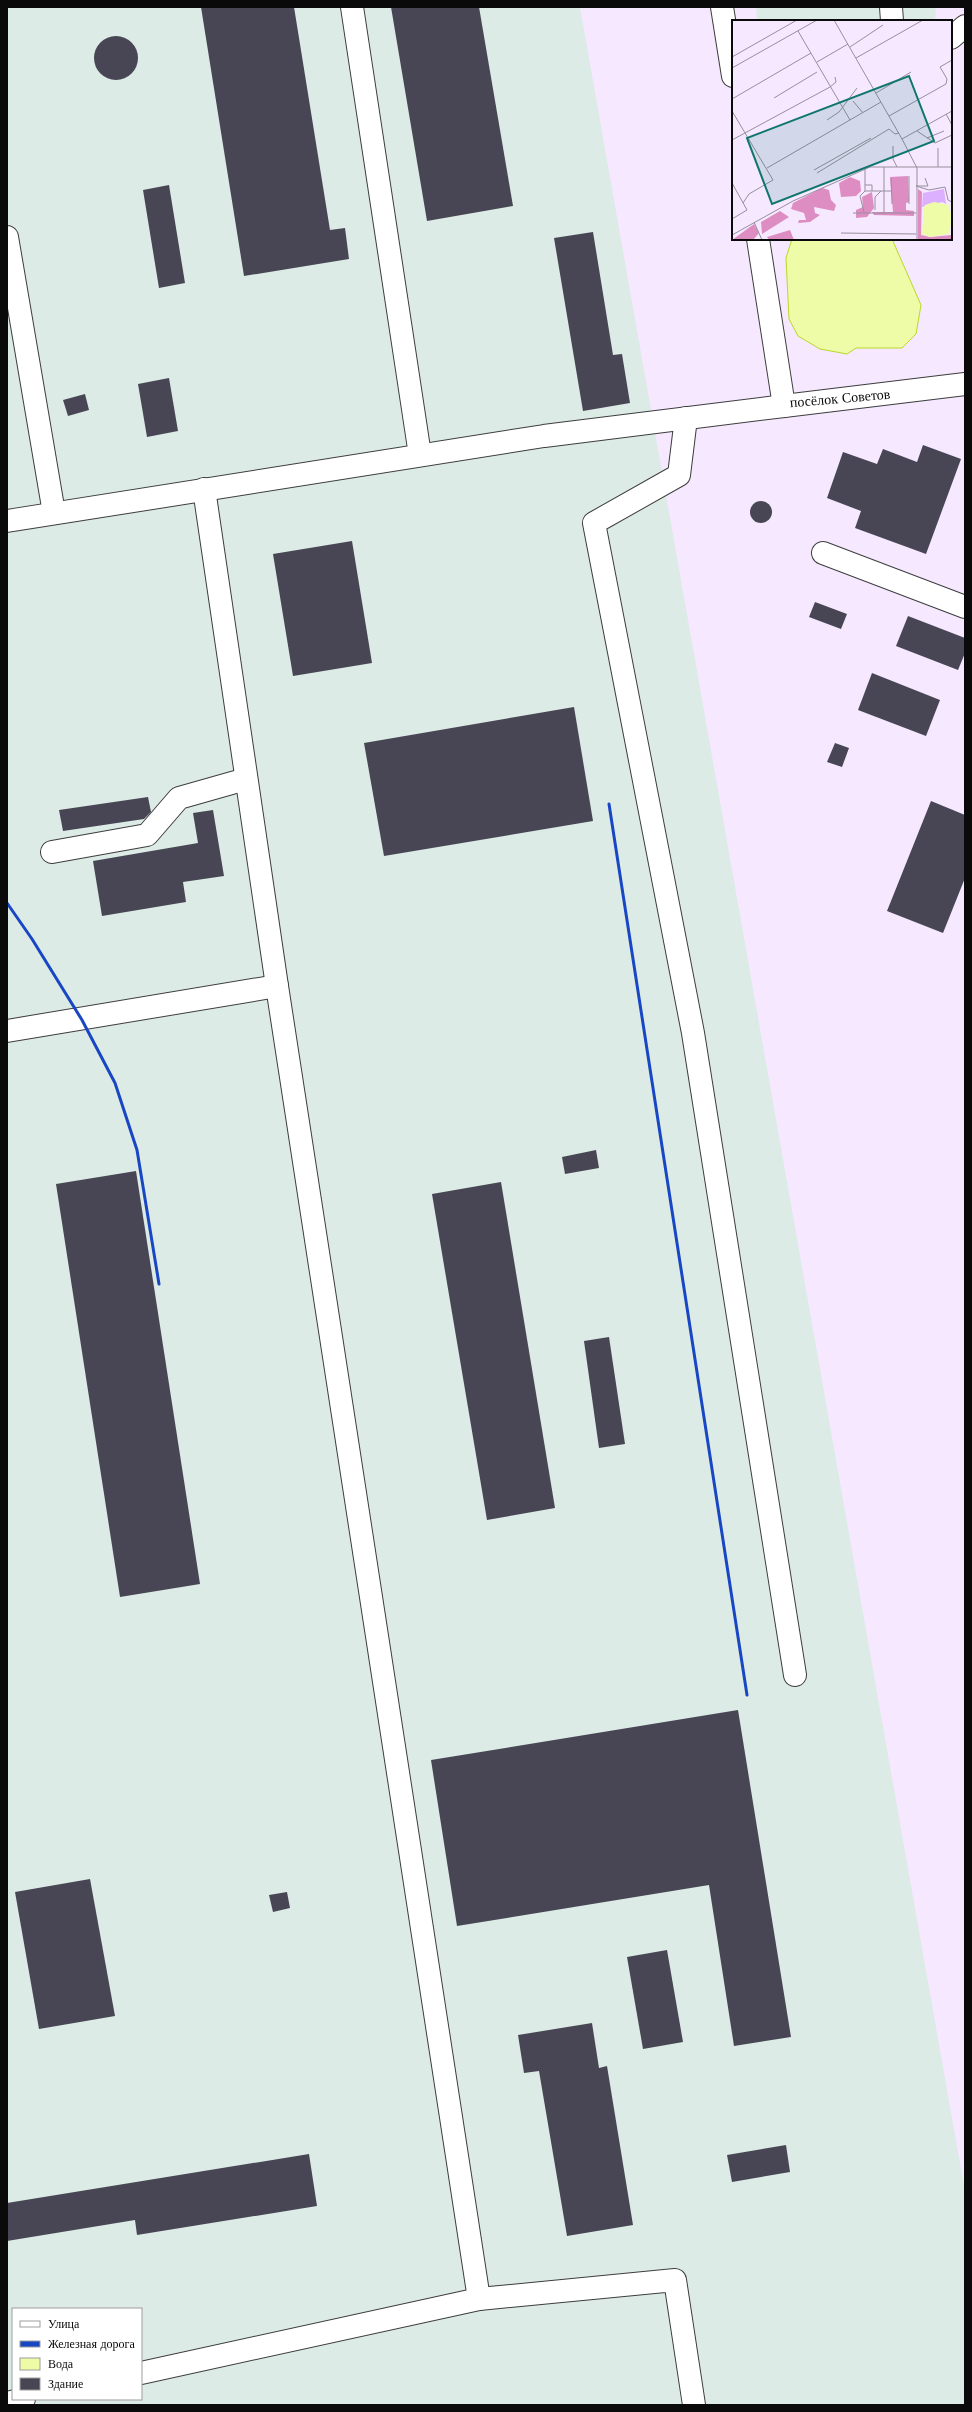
<svg xmlns="http://www.w3.org/2000/svg" width="972" height="2412" font-family="'Libre Baskerville',serif">
<style>
.industrial{fill:#ddebe6;fill-rule:evenodd}
.water{fill:#eefba7;stroke:#b9d829}
.building{fill:#484654}
.lines{fill:none;stroke-linecap:round;stroke-linejoin:round}
.minor-casing{stroke:#3d3d3d;stroke-width:24}
.minor{stroke:#fff;stroke-width:22}
.rail{stroke:#1947c4;stroke-width:3}
.labels{text-anchor:middle;stroke-width:4;stroke-linejoin:round;paint-order:stroke}
.street-label{font-size:14px;fill:#0a0a0a;stroke:#fff}
.inset-road{fill:none;stroke:#978f9d;stroke-width:1}
.view{fill:#0f766e;fill-opacity:0.15;stroke:#0f766e;stroke-width:2}
.inset-edge{fill:none;stroke:#0a0a0a;stroke-width:2}
</style>
<rect width="100%" height="100%" fill="#f5e8ff"/>
<g class="industrial">
<path d="M7,7H580L965,2192V2405H7ZM13,2309H141V2399H13Z"/>
<path d="M756,7H936L935,21H757Z"/>
</g>
<path class="water" d="M792,239H892L921,305L916,334L902,348H856L847,354L820,349L798,336L789,319L786,258Z"/>
<g class="building">
<path d="M201,7H294L330,230L345,228L349,259L244,276Z"/>
<path d="M391,7H479L513,206L427,221Z"/>
<circle cx="116" cy="58" r="22"/>
<path d="M169,185L185,283L159,288L143,190Z"/>
<path d="M593,232L613,355L622,354L630,403L583,411L554,238Z"/>
<path d="M169,378L178,431L147,437L138,384Z"/>
<path d="M85,394L89,410L68,416L63,400Z"/>
<path d="M923,445L961,459L926,554L855,528L861,511L827,498L843,452L877,464L883,449L917,462Z"/>
<circle cx="761" cy="512" r="11"/>
<path d="M352,541L372,663L293,676L273,554Z"/>
<path d="M815,602L847,614L841,629L809,617Z"/>
<path d="M908,616L965,638V653L958,670L896,646Z"/>
<path d="M872,673L940,700L926,736L858,710Z"/>
<path d="M574,707L593,821L384,856L364,743Z"/>
<path d="M835,743L849,748L842,767L827,762Z"/>
<path d="M148,797L151,812L144,819L63,831L59,810Z"/>
<path d="M931,801L965,815V878L943,933L887,911Z"/>
<path d="M213,810L224,876L183,882L186,902L102,916L93,861L198,843L193,813Z"/>
<path d="M596,1150L599,1168L565,1174L562,1157Z"/>
<path d="M136,1171L200,1584L120,1597L56,1184Z"/>
<path d="M501,1182L555,1508L487,1520L432,1194Z"/>
<path d="M609,1337L625,1444L599,1448L584,1341Z"/>
<path d="M738,1710L791,2037L734,2046L709,1885L457,1926L431,1760Z"/>
<path d="M90,1879L115,2016L39,2029L15,1892Z"/>
<path d="M287,1892L290,1908L273,1912L269,1895Z"/>
<path d="M667,1950L683,2042L643,2049L627,1957Z"/>
<path d="M592,2023L599,2068L607,2066L633,2225L567,2236L539,2071L524,2073L518,2035Z"/>
<path d="M786,2145L790,2172L732,2182L727,2155Z"/>
<path d="M309,2154L317,2206L137,2235L135,2220L7,2241V2203Z"/>
</g>
<g class="lines">
<defs>
<g id="minor">
<path d="M352,7L420,455"/>
<path d="M722,7L733,76"/>
<path d="M891,7L892,21"/>
<path d="M951,38L965,26"/>
<path d="M7,237L54,513"/>
<path d="M758,239L784,406L965,384"/>
<path d="M686,418L679,475L594,523L693,1033L795,1675"/>
<path d="M204,489L277,986L479,2299"/>
<path d="M7,521L544,436L784,406"/>
<path d="M823,553L965,607"/>
<path d="M52,852L147,835L179,798L246,779"/>
<path d="M7,1031L277,986"/>
<path d="M141,2373L479,2299L675,2280L694,2405"/>
<path d="M7,2403L24,2399"/>
</g>
</defs>
<use href="#minor" class="minor-casing"/>
<use href="#minor" class="minor"/>
<g class="rail">
<path d="M609,804L747,1695"/>
<path d="M7,903L32,939L82,1020L115,1083L137,1150L159,1284"/>
</g>
</g>
<g class="labels">
<g class="street-label">
<text transform="translate(840 398) rotate(-5)" y="5">посёлок Советов</text>
</g>
</g>
<g transform="translate(732 20)">
<rect width="220" height="220" fill="#f5e8ff"/>
<path d="M176,156L177,182L174,183V190L182,191V196L142,195L140,192H161L158,157ZM118,157L128,161L129,171L124,176L109,177L107,163ZM90,168L97,170L99,180L104,185L102,191L82,187L83,193L88,195L78,202L66,203L67,200H74L72,193L59,189L61,183ZM186,169L190,172L189,215L198,217L220,215V220H186ZM140,172L142,188L135,197L124,198V190L131,187L130,177ZM48,191L57,197L30,214L29,202ZM22,204L27,213L21,220H0ZM58,210L62,220H37L35,217Z" fill="#de8dc3"/>
<path d="M212,169L214,184L210,182L190,187L191,173Z" fill="#dcb0ff"/>
<path d="M202,182L217,185L220,198L217,214L198,217L190,214L192,188L193,185Z" fill="#eefba7"/>
<path class="inset-road" d="M102,0L170,119M66,11L118,100M118,27L151,5M0,37L65,0M124,38L191,0M85,42L116,24M0,48L85,0M144,73L179,52M42,78L85,52M0,79L79,33M121,81L131,93M0,91L41,160L17,174L11,183M214,94L220,105M157,96L214,64L215,59L208,47L220,40M95,100L107,92L125,68M185,111L203,123L220,115M195,118L212,111M0,120L98,67L104,62L103,57M161,126V139L165,147M206,128V147M152,147V193M35,148L149,82M82,150L139,118M85,153L157,109L163,114L167,113M177,156V184M159,158L160,184M193,158L196,166H184L197,170L213,167L216,180L220,182M0,163L15,190L0,199M133,165H140V171M133,171H159M143,190V177L149,171M132,192L128,176L133,171V149M121,193H184M22,202L30,220M109,213L184,214M0,215L61,181L138,147H220M185,220V148L170,119L220,91"/>
<path class="view" d="M177,56L202,121L40,184L15,118Z"/>
<rect width="220" height="220" class="inset-edge"/>
</g>
<rect width="972" height="2412" fill="none" stroke="#0a0a0a" stroke-width="16"/>
<rect x="12" y="2308" width="130" height="92" fill="#ffffff" stroke="#9d9d9d"/>
<rect x="20" y="2321" width="20" height="6" fill="#ffffff" stroke="#9d9d9d"/>
<text x="48" y="2328" font-size="12" fill="#0a0a0a">Улица</text>
<rect x="20" y="2341" width="20" height="6" fill="#1947c4" stroke="#9d9d9d"/>
<text x="48" y="2348" font-size="12" fill="#0a0a0a">Железная дорога</text>
<rect x="20" y="2358" width="20" height="12" fill="#eefba7" stroke="#9d9d9d"/>
<text x="48" y="2368" font-size="12" fill="#0a0a0a">Вода</text>
<rect x="20" y="2378" width="20" height="12" fill="#484654" stroke="#9d9d9d"/>
<text x="48" y="2388" font-size="12" fill="#0a0a0a">Здание</text>
</svg>
